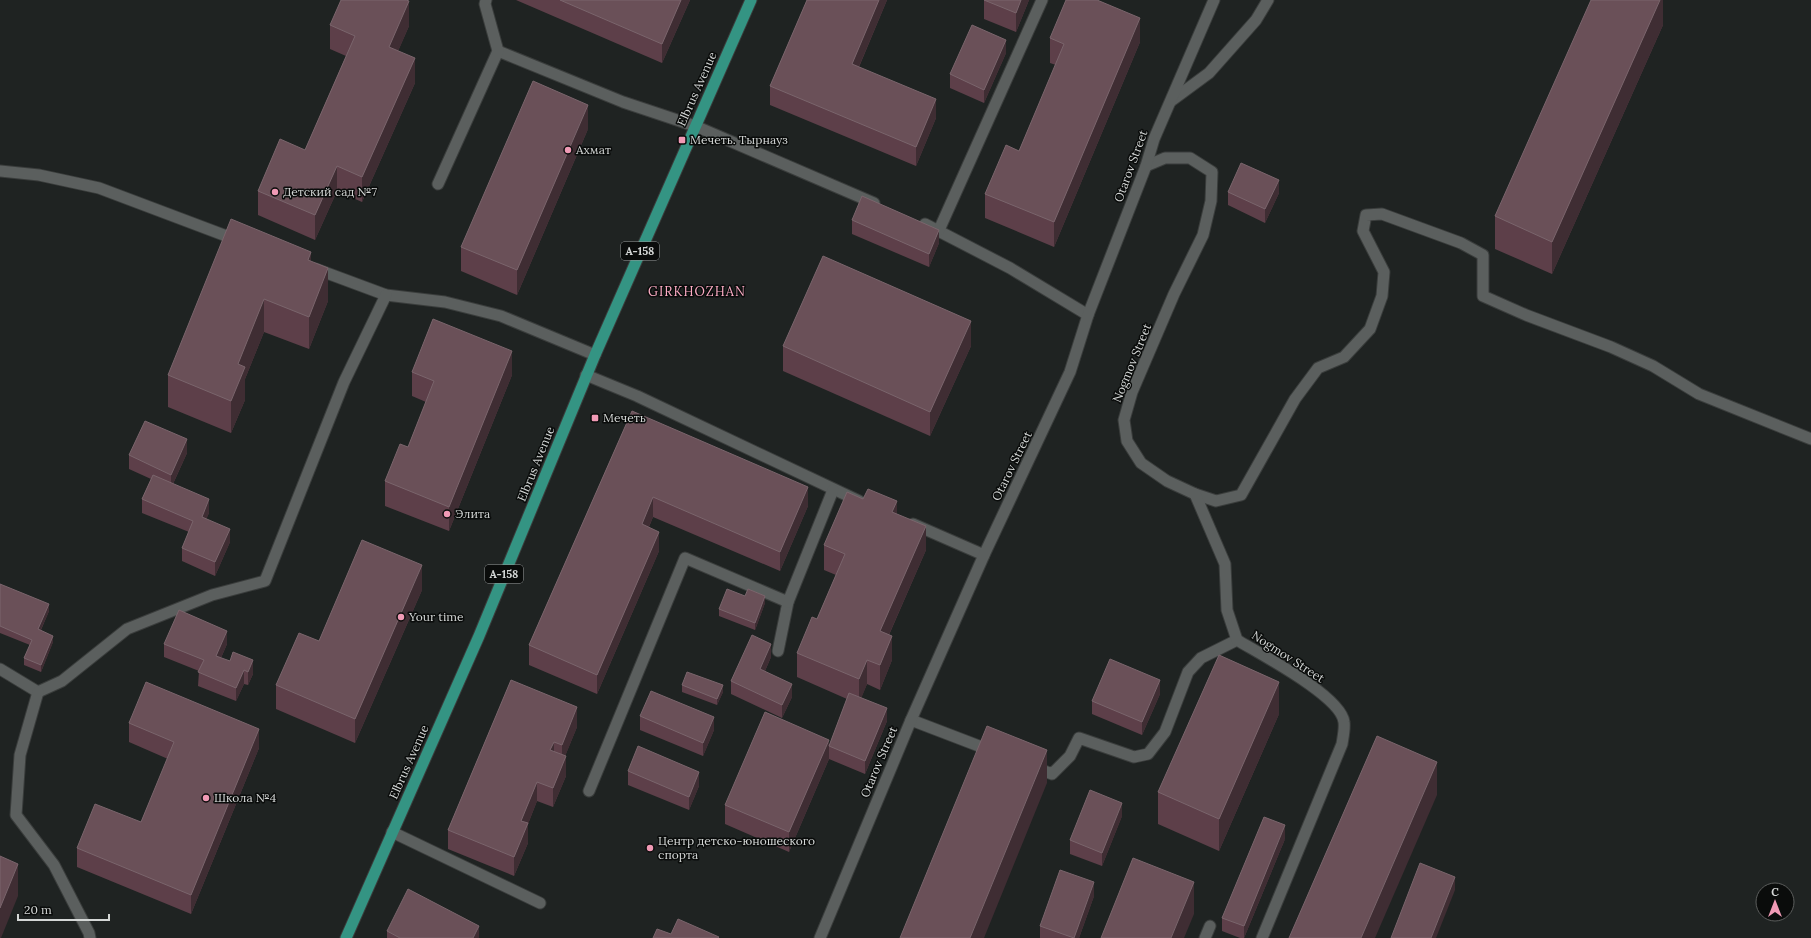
<svg xmlns="http://www.w3.org/2000/svg" width="1811" height="938" font-family="Lora,serif">
<style>
.lines{fill:none;stroke-linecap:round;stroke-linejoin:round}
.service-casing{stroke:#3a3d3c;stroke-width:13}
.minor-casing{stroke:#3a3d3c;stroke-width:13}
.primary-casing{stroke:#3a3d3c;stroke-width:13}
.service{stroke:#5b5f5e;stroke-width:11}
.minor{stroke:#5b5f5e;stroke-width:11}
.primary{stroke:#349483;stroke-width:11}
.wall{fill:#5d3f49}
.shaded-wall{fill:#3f2d33}
.building{fill:#6a5058;stroke:#7a656c}
.poi-dot{fill:#f09ab5;stroke:#0a0c0b;stroke-width:1.5}
.labels{text-anchor:middle;stroke-width:3;stroke-linejoin:round;paint-order:stroke}
.shield{fill:#0a0c0b;stroke:#979a99;stroke-width:1}
.shield-label{font-size:11px;font-weight:bold;fill:#d4d7d6}
.street-label{font-size:12px;fill:#d4d7d6;stroke:#0a0c0b}
.poi-label{font-size:12px;fill:#d4d7d6;stroke:#0a0c0b;text-anchor:start}
.neighbourhood-label{font-size:13px;letter-spacing:1px;fill:#feadc6;stroke:#0a0c0b}
</style>
<rect width="100%" height="100%" fill="#1f2322"/>
<g class="lines">
<defs>
<g id="service">
<path d="M498,51L623,102L695,126L874,203"/>
<path d="M1171,101L1209,73L1256,20L1268,0"/>
<path d="M0,171L39,175L99,188L237,240"/>
<path d="M438,184L498,51L485,4L486,0"/>
<path d="M925,224L1010,268L1088,315"/>
<path d="M939,230L1042,0"/>
<path d="M316,269L386,295L445,302L501,316L595,355"/>
<path d="M586,375L637,396L859,501"/>
<path d="M1195,494L1216,501L1241,495L1295,399L1318,368L1344,357L1370,329L1382,296L1384,272L1363,231L1366,215L1382,214L1461,243L1483,255V296L1526,315L1611,347L1653,366L1699,394L1811,439"/>
<path d="M913,524L984,555"/>
<path d="M778,651L788,602"/>
<path d="M0,669L38,692L62,681L127,629L212,595L265,581L344,382L386,295"/>
<path d="M38,692L20,755L16,815L54,865L89,933L90,938"/>
<path d="M911,720L992,751"/>
<path d="M1034,767L1052,774L1070,756L1079,738L1134,757L1148,754L1165,732L1188,672L1201,658L1237,640"/>
<path d="M589,791L685,558L788,602L833,490"/>
<path d="M392,832L540,903"/>
<path d="M1205,938L1210,926"/>
</g>
<g id="minor">
<path d="M1146,166L1165,158H1190L1212,172L1211,201L1203,235L1174,294L1132,392L1124,420L1127,441L1141,463L1167,481L1195,494L1225,564L1227,610L1237,640C1260,654 1341,696 1344,722C1345,729 1343,737 1342,744L1262,938"/>
<path d="M820,938L911,720L984,555L1070,372L1088,315L1146,166L1154,139L1214,0"/>
</g>
<path id="primary" d="M346,938L479,636L595,355L751,0"/>
</defs>
<use href="#service" class="service-casing"/>
<use href="#minor" class="minor-casing"/>
<use href="#primary" class="primary-casing"/>
<use href="#service" class="service"/>
<use href="#minor" class="minor"/>
<use href="#primary" class="primary"/>
</g>
<g class="wall">
<path d="M516,0H690L662,63Z"/>
<path d="M807,0H887L859,67L936,118L916,166L770,105V86Z"/>
<path d="M984,0H1029L1016,32L984,19Z"/>
<path d="M1663,0V25L1552,274L1495,249V216Z"/>
<path d="M330,25L409,26L398,51L415,83L362,202L337,191L315,240L258,215V191L305,150L346,56L330,49Z"/>
<path d="M1050,38L1140,42L1054,247L985,218V194L1019,151L1056,65L1050,63Z"/>
<path d="M1006,53L984,103L950,88V74Z"/>
<path d="M588,129L517,295L461,271V247Z"/>
<path d="M1228,192L1279,193L1265,223L1228,205Z"/>
<path d="M852,220L939,243L929,267L852,234Z"/>
<path d="M311,262L328,301L309,349L264,332L245,379V400L231,433L168,407V375Z"/>
<path d="M783,346H971L930,436L783,371Z"/>
<path d="M412,372L512,375L449,531L385,506V481L408,447L426,402L412,396Z"/>
<path d="M632,411L808,506L780,571L653,517L649,527L659,551L597,694L529,665V645Z"/>
<path d="M187,453L173,484L209,513L206,519L230,542L215,576L182,561V548L189,532L142,513V499L151,479L129,469V455Z"/>
<path d="M897,514L926,550L889,635L892,660L880,690L867,684L861,698L887,721L865,774L829,759L789,852L725,824V805L829,746L847,699L797,677V653L817,619L836,575L824,570V545Z"/>
<path d="M0,584L49,611L41,630L53,642L41,672L24,665V658L30,645L0,633Z"/>
<path d="M422,590L355,743L276,709V685L319,641Z"/>
<path d="M765,603L755,630L719,616V609Z"/>
<path d="M164,644H227L221,658L253,674L248,685L244,684L236,701L198,686L199,671L164,657Z"/>
<path d="M771,657L765,671L792,697L782,718L731,694V681Z"/>
<path d="M511,680L577,727L565,756L566,776L553,807L537,801L528,824V843L514,876L448,849V830Z"/>
<path d="M682,685L723,692L717,705L682,692Z"/>
<path d="M1160,694L1142,735L1092,714V701Z"/>
<path d="M1279,714L1219,851L1158,824V792Z"/>
<path d="M640,716L714,730L703,756L640,730Z"/>
<path d="M129,723L259,748L191,914L77,867V848L141,822L168,759L129,742Z"/>
<path d="M628,771L699,786L689,810L628,785Z"/>
<path d="M1122,816L1102,866L1070,854V840Z"/>
<path d="M1285,839L1244,938H1240L1222,931V918Z"/>
<path d="M1094,896L1079,938H1040V926Z"/>
<path d="M387,931L479,938H387Z"/>
</g>
<g class="shaded-wall">
<path d="M681,0H690L662,63V44Z"/>
<path d="M879,0H887L852,83V64Z"/>
<path d="M1021,0H1029L1016,32V13Z"/>
<path d="M1660,0H1663V25L1552,274V242Z"/>
<path d="M409,1V26L389,72V47Z"/>
<path d="M1140,18V42L1054,247V222Z"/>
<path d="M1006,40V53L984,103V90Z"/>
<path d="M415,58V83L362,202V177Z"/>
<path d="M936,99V118L916,166V147Z"/>
<path d="M588,105V129L517,295V270Z"/>
<path d="M337,166V191L315,240V215Z"/>
<path d="M1279,180V193L1265,223V209Z"/>
<path d="M939,230V243L929,267V254Z"/>
<path d="M311,252V284L308,260Z"/>
<path d="M328,268V301L309,349V317Z"/>
<path d="M264,299V332L245,379V400L231,433V401L238,364Z"/>
<path d="M971,321V346L930,436V412Z"/>
<path d="M512,351V375L449,531V507Z"/>
<path d="M187,439V453L171,488V475Z"/>
<path d="M808,487V506L780,571V552Z"/>
<path d="M653,497V517L642,543V524Z"/>
<path d="M209,499V513L202,530V517Z"/>
<path d="M897,501V525L892,512Z"/>
<path d="M926,526V550L880,655V631Z"/>
<path d="M230,529V542L215,576V562Z"/>
<path d="M659,532V551L597,694V675Z"/>
<path d="M422,565V590L355,743V719Z"/>
<path d="M765,596V603L755,630V623Z"/>
<path d="M49,604V611L38,636V629Z"/>
<path d="M227,631V644L216,669V656Z"/>
<path d="M53,636V642L41,672V665Z"/>
<path d="M892,636V660L880,690V665Z"/>
<path d="M771,644V657L760,682V669Z"/>
<path d="M253,660V674L248,685V672Z"/>
<path d="M867,660V684L859,704V679Z"/>
<path d="M244,670V684L236,701V688Z"/>
<path d="M1160,680V694L1142,735V722Z"/>
<path d="M1279,682V714L1219,851V819Z"/>
<path d="M792,684V697L782,718V705Z"/>
<path d="M723,685V692L717,705V699Z"/>
<path d="M577,707V727L562,764V745Z"/>
<path d="M887,708V721L865,774V761Z"/>
<path d="M714,717V730L703,756V743Z"/>
<path d="M259,729V748L191,914V895Z"/>
<path d="M829,740V759L789,852V832Z"/>
<path d="M554,742V761L550,750Z"/>
<path d="M1047,750V783L984,938H970Z"/>
<path d="M566,756V776L553,807V788Z"/>
<path d="M1437,762V795L1375,938H1361Z"/>
<path d="M699,772V786L689,810V797Z"/>
<path d="M537,782V801L528,824V843L514,876V857L521,821Z"/>
<path d="M1122,803V816L1102,866V853Z"/>
<path d="M1285,825V839L1244,938V926Z"/>
<path d="M18,864V896L1,938H0V908Z"/>
<path d="M1455,877V890L1436,938H1431Z"/>
<path d="M1094,882V896L1079,938H1074Z"/>
<path d="M1194,882V914L1184,938H1171Z"/>
<path d="M479,926V938H473Z"/>
</g>
<g class="building">
<path d="M341,0H406L409,1L389,47L415,58L362,177L337,166L315,215L258,191L280,139L305,150L355,36L330,25Z"/>
<path d="M560,0H681L662,44Z"/>
<path d="M807,0H879L852,64L936,99L916,147L770,86Z"/>
<path d="M984,0H1021L1016,13Z"/>
<path d="M1066,0H1097L1140,18L1054,222L985,194L1006,145L1019,151L1064,44L1050,38Z"/>
<path d="M1591,0H1660L1552,242L1495,216Z"/>
<path d="M972,25L1006,40L984,90L950,74Z"/>
<path d="M533,81L588,105L517,270L461,247Z"/>
<path d="M1241,163L1279,180L1265,209L1228,192Z"/>
<path d="M862,196L939,230L929,254L852,220Z"/>
<path d="M231,219L311,252L308,260L328,268L309,317L264,299L238,364L245,367L231,401L168,375Z"/>
<path d="M823,256L971,321L930,412L783,346Z"/>
<path d="M433,319L512,351L449,507L385,481L400,444L408,447L434,381L412,372Z"/>
<path d="M632,411L808,487L780,552L653,497L642,524L659,532L597,675L529,645Z"/>
<path d="M145,421L187,439L171,475L129,455Z"/>
<path d="M153,475L209,499L202,517L230,529L215,562L182,548L193,521L142,499Z"/>
<path d="M868,489L897,501L892,512L926,526L880,631L892,636L880,665L867,660L859,679L797,653L812,617L817,619L845,554L824,545L847,492L863,499Z"/>
<path d="M362,540L422,565L355,719L276,685L299,633L319,641Z"/>
<path d="M0,584L49,604L38,629L53,636L41,665L24,658L32,640L0,626Z"/>
<path d="M727,589L745,596L748,589L765,596L755,623L719,609Z"/>
<path d="M179,610L227,631L216,656L230,661L233,652L253,660L248,672L244,670L236,688L198,672L204,660L164,644Z"/>
<path d="M752,635L771,644L760,669L792,684L782,705L731,681Z"/>
<path d="M1219,655L1279,682L1219,819L1158,792Z"/>
<path d="M1110,659L1160,680L1142,722L1092,701Z"/>
<path d="M687,672L723,685L717,699L682,685Z"/>
<path d="M511,680L577,707L562,745L554,742L550,750L566,756L553,788L537,782L521,821L528,823L514,857L448,830Z"/>
<path d="M146,682L259,729L191,895L77,848L95,804L141,822L174,742L129,723Z"/>
<path d="M651,691L714,717L703,743L640,716Z"/>
<path d="M849,693L887,708L865,761L829,746Z"/>
<path d="M765,712L829,740L789,832L725,805Z"/>
<path d="M987,726L1047,750L970,938H900Z"/>
<path d="M1377,736L1437,762L1361,938H1289Z"/>
<path d="M638,746L699,772L689,797L628,771Z"/>
<path d="M1090,790L1122,803L1102,853L1070,840Z"/>
<path d="M1264,817L1285,825L1244,926L1222,918Z"/>
<path d="M0,856L18,864L0,908Z"/>
<path d="M1133,858L1194,882L1171,938H1101Z"/>
<path d="M1420,863L1455,877L1431,938H1391Z"/>
<path d="M1060,870L1094,882L1074,938L1040,926Z"/>
<path d="M408,889L479,926L473,938H400L387,931Z"/>
<path d="M678,919L719,937L718,938H653L657,929L671,934Z"/>
</g>
<g class="poi-dot">
<rect x="678" y="136" width="8" height="8" rx="2"/>
<circle cx="568" cy="150" r="4"/>
<circle cx="275" cy="192" r="4"/>
<rect x="591" y="414" width="8" height="8" rx="2"/>
<circle cx="447" cy="514" r="4"/>
<circle cx="401" cy="617" r="4"/>
<circle cx="206" cy="798" r="4"/>
<circle cx="650" cy="848" r="4"/>
</g>
<g class="labels">
<g class="shield">
<rect x="621" y="242" width="38" height="18" rx="3"/>
<rect x="485" y="565" width="38" height="18" rx="3"/>
</g>
<g class="shield-label">
<text x="640" y="255">А-158</text>
<text x="504" y="578">А-158</text>
</g>
<g class="street-label">
<text transform="translate(697 89) rotate(-66)" y="4">Elbrus Avenue</text>
<text transform="translate(1131 166) rotate(-70)" y="4">Otarov Street</text>
<text transform="translate(1132 363) rotate(-68)" y="4">Nogmov Street</text>
<text transform="translate(536 464) rotate(-68)" y="4">Elbrus Avenue</text>
<text transform="translate(1012 466) rotate(-64)" y="4">Otarov Street</text>
<text transform="translate(1288 657) rotate(33)" y="4">Nogmov Street</text>
<text transform="translate(409 762) rotate(-66)" y="4">Elbrus Avenue</text>
<text transform="translate(879 762) rotate(-67)" y="4">Otarov Street</text>
</g>
<g class="poi-label">
<text x="690" y="144">Мечеть. Тырнауз</text>
<text x="576" y="154">Ахмат</text>
<text x="283" y="196">Детский сад №7</text>
<text x="603" y="422">Мечеть</text>
<text x="455" y="518">Элита</text>
<text x="409" y="621">Your time</text>
<text x="214" y="802">Школа №4</text>
<text x="658" y="845">Центр детско-юношеского<tspan x="658" dy="14">спорта</tspan></text>
</g>
<g class="neighbourhood-label">
<text x="697" y="296">GIRKHOZHAN</text>
</g>
</g>
<g transform="translate(1775 902)"><circle r="19" fill="#0a0c0b" stroke="#5b5d5c"/>
<path d="M0-3L7 15L0 10L-7 15Z" fill="#f09ab5"/>
<text y="-6" font-size="11" font-weight="bold" text-anchor="middle" fill="#d4d7d6">С</text>
</g>
<path d="M18 914v6h91v-6" fill="none" stroke="#d4d7d6" stroke-width="2"/>
<text x="24" y="914" font-size="12" fill="#d4d7d6" stroke="#0a0c0b" stroke-width="3" paint-order="stroke">20 m</text>
</svg>
